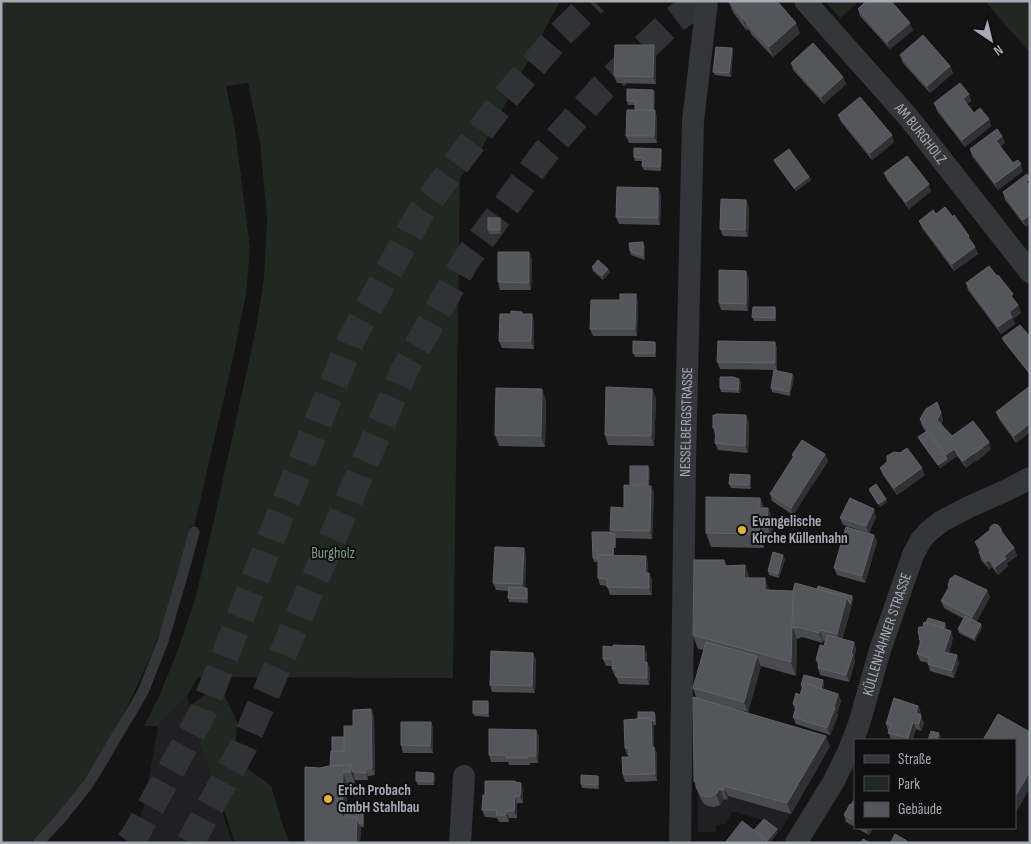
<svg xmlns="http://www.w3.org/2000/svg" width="1031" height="844" font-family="'Sofia Sans Condensed',sans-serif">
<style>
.built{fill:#202022}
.green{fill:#202821}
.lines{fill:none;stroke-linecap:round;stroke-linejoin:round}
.trunk-tunnel{stroke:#313235;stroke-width:28;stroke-dasharray:28 14;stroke-linecap:butt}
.service{stroke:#35363a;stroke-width:11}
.minor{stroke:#35363a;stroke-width:22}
.wall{fill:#4a4b50}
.shaded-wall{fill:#303134}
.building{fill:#54565b;stroke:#616369}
.poi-dot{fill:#e6af3b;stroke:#0f0f10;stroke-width:2}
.labels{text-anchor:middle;stroke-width:4;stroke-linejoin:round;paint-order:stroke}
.street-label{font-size:15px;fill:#a6abb5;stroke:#0f0f10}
.poi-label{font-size:15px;font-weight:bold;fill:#a6abb5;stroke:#0f0f10;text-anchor:start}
.park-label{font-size:15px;fill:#7e9f81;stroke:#0f0f10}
</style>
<rect width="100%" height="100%" fill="#141415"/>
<g class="built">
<path d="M187,696L232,843H131L144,807L158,726Z"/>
<path d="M697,708L830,746L780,832L766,821L732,811L726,824L716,825V832H698Z"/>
</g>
<g class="green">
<path d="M1,1H560L482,148L460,178L453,678L198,677L187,696L158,726H144L160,694L176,655L195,600L213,525L256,329L264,278L267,219L260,142L248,83L226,86L235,129L250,248L246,294L232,363L194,527L190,526L167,613L151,655L130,701L106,746L70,802L30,843H1Z"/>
<path d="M825,1H859L840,18Z"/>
<path d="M985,1H1030V53Z"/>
<path d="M219,684L237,722L235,759L271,786L283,826L290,843H235L217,788L186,709Z"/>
</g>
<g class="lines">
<g class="trunk-tunnel">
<path d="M129,843L134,837L202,714L277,523L352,338L421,212L501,103L555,40L594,1"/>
<path d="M190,843L243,747L404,371L466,260L544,154L603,87L670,23L700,1"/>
</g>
<path class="service" d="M38,843L62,817L89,783L143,692L163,641L183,573L194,532"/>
<g class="minor">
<path id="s1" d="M805,1L909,118L1030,272"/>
<path d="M460,843L464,776"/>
<path id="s2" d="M680,843L685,463L693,121L707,1"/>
<path id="s3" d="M796,843L834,781L849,750L859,724L880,650L913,555L921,540L928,532L942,521L969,507L1007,490L1030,478"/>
</g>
</g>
<g class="wall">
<path d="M729,2L800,33L773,57L751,34L750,31L747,29L746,30L733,12Z"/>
<path d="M858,9L913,30L890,49L860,16Z"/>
<path d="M654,45L656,52V84L617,83L614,76Z"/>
<path d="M732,48L733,52L731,77L715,75L713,72Z"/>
<path d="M900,55L950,66L953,73L930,93L903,63Z"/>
<path d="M791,63L843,77L846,84L824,104L793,70Z"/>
<path d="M653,90L655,93L654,110L657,117V143H629L626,136L635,110V105H628L627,101Z"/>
<path d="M969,94L971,101L967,104L974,113L989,119L991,126L965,147L937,111L934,103Z"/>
<path d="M838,115L894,142L872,160L841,122Z"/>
<path d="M1002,136L1005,143L1000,146L1013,163L1023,171L998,190L972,156L970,149Z"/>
<path d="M661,149L662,153L661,171L644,170L642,166V161H635L634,157Z"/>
<path d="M774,160L809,177L811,180L796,191L775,163Z"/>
<path d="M884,173L931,191L909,209L887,180Z"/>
<path d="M1030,178L1026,227L1005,200L1003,192Z"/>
<path d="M658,188L661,195L660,225L619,224L616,217Z"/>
<path d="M749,207L748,237L723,236L720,229Z"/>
<path d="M936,214L972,242L975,247L978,254L954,271L922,228L919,221Z"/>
<path d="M502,222L501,234H489L488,230Z"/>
<path d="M645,246V260L631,255L630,251Z"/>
<path d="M532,259L531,290H500L498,282Z"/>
<path d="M592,267L608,269L610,272L603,280L593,271Z"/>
<path d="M749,278L748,311L721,310L719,303Z"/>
<path d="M966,283L1016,302L1018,305L1021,313L1013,319L1015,324L1001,334L968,290Z"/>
<path d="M620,300L638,301L637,336H593L590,329Z"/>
<path d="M775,307L776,311V321H754L752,317Z"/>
<path d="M523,314L534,322V349L502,348L499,341Z"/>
<path d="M1030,337V375L1004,342L1002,338Z"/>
<path d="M655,342L656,345V357H635L633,353Z"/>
<path d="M775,342L777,349V370L720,369L717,362Z"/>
<path d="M792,374L794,377L790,396L772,392L771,388Z"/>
<path d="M741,383L740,393L721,392L720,388Z"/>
<path d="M1030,386V432L1016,443L999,419L996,412Z"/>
<path d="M652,389L656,399L654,446L608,445L605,435Z"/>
<path d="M546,400L545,447L499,446L495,435Z"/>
<path d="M937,402L943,420L941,425L952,436L991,449L977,461L976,460L966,468L957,456L940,468L920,441L918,437L926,432L922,426L920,419Z"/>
<path d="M749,422L748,453L718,450L715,443V435L713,428Z"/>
<path d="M825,454L828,461L793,515L772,501L770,494L793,458L792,455Z"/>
<path d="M880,468L925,475L897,495L883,475Z"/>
<path d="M650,470L649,486L654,493L652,539L616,538V548H614V555L648,563V573H649L652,580V595H610L607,586L600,585L598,578V562H594L593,558L611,532L610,530L624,508L631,486L630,484Z"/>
<path d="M751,478V489L731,488L729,484Z"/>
<path d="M869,489L886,499L887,502L880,507L870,492Z"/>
<path d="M760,498L764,508H768L773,521L772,538H764V548L711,547L706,533Z"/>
<path d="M876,517L869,533L843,525L840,518Z"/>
<path d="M1001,529L1003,534L1014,548L1017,556L1007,563L1008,566L998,575L992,567L989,569L981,560L979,552H980L978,549L975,542Z"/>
<path d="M874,535L877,542L865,583L837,575L834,568Z"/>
<path d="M526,555L525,588L528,592V603L509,602L508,598V591L496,590L493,583Z"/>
<path d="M785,559L779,578L769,575L768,571Z"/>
<path d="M724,560L727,566L745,565L749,578L769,590L793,591L817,589L852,596L853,600L842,639L854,642L856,649L854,658L855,661L849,682L820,675L818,668V665L816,660L824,646L825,641H823V643L802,637L797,639L796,676L761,666L748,712L714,704L830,746L791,814L728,796L727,800L724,799L720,805L714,807L708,806L704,804L700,797L694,781L696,698L693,688L704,650L698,649L693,635Z"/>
<path d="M987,590L990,597L976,622L981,624L982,628L975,641L959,633L958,629L964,619L944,608L941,601Z"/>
<path d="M926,623H945L946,626L945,629L953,638L949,653L959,663L954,678L930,671L928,663L920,661L917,654L920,644L918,633Z"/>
<path d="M533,653L536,660L535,693L492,692L490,685Z"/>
<path d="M647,653L646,662L650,669L649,685L619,684L616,676H615L612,669V666H606L603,659Z"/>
<path d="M824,684L823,689L838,694L841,701L837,713L838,715L830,735L796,724L793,717L795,711L793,704L800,695L802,689L801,685Z"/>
<path d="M489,704V717L475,716L473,713Z"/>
<path d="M918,706L921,713L920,715L924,723L921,731L916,729L912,740H891L886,724Z"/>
<path d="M371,709L374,716L375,775L368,776V780H355V778V783H347L346,811H353L363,806L364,809V827H361L360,843H305L320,768L330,766L332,751L353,726Z"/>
<path d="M654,712L656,716V725H654V747L657,754V781L625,782L623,775L629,757V755H627L625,748Z"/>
<path d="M431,722L433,729V753H403L401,745Z"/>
<path d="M536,730L539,737L538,763H530V765H509L508,762H491L489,755Z"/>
<path d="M433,773L435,776L434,785H418L416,781Z"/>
<path d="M598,776L599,780V789L582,788L581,784Z"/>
<path d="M515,782L523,790V803H517V818H509V822H499L497,818L485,817L482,810L485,795Z"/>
<path d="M855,798V827L846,822L844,815Z"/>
<path d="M856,828H873L869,835Z"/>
</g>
<g class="shaded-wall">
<path d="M743,18L747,29L746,30L743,19Z"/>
<path d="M796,23L800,33L773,57L769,47Z"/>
<path d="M910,23L913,30L890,49L887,42Z"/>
<path d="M654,45L656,52V84L653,77Z"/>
<path d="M732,48L733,52L731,77L729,73Z"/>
<path d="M950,66L953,73L930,93L927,86Z"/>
<path d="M843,77L846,84L824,104L821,97Z"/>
<path d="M653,90L655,93L654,117L653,114Z"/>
<path d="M969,94L971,101L966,106L963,99Z"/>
<path d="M655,110L657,117V143L654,136Z"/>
<path d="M989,119L991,126L965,147L962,140Z"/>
<path d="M892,135L894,142L872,160L870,153Z"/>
<path d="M1002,136L1005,143L998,148L996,141Z"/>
<path d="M661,149L662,153L661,171L660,167Z"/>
<path d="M1021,164L1023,171L998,190L995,183Z"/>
<path d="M809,177L811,180L796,191L794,188Z"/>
<path d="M1030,179V188L1026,182Z"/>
<path d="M929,184L931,191L909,209L906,202Z"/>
<path d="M658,188L661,195L660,225L658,218Z"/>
<path d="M746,200L749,207L748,237L745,230Z"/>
<path d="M1030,215V224L1026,227L1023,220Z"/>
<path d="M500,218L502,222L501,234L500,230Z"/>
<path d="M643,242L645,246V260L643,256Z"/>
<path d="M975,247L978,254L954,271L952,264Z"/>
<path d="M529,252L532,259L531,290L529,283Z"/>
<path d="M608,269L610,272L603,280L602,276Z"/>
<path d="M746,271L749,278L748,311L746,304Z"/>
<path d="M636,294L638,301L637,336L635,329Z"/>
<path d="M1018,305L1021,313L1013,319L1015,324L1001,334L998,327L1009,312Z"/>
<path d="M775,307L776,311V321L775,318Z"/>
<path d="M532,314L534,322V349L531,341Z"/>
<path d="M655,342L656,345V357L655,353Z"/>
<path d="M775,342L777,349V370L775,363Z"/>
<path d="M792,374L794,377L790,396L789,392Z"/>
<path d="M739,379L741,383L740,393L738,390Z"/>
<path d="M542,389L546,400L545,447L541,436Z"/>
<path d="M652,389L656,399L654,446L651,436Z"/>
<path d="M941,413L943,420L939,427L937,420Z"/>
<path d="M746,415L749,422L748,453L745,446Z"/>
<path d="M1030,423V432L1016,443L1014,436Z"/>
<path d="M989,442L991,449L977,461L974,454Z"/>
<path d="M954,449L957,456L940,468L938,465L947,459L946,455Z"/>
<path d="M974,453L976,460L966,468L963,461Z"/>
<path d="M825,454L828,461L793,515L791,508Z"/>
<path d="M648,466L650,470L649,488L648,484Z"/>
<path d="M922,468L925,475L897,495L894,488Z"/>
<path d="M750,475L751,478V489L749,485Z"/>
<path d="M651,486L654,493L652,539L650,531Z"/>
<path d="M760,498L765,512L760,508Z"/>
<path d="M886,499L887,502L880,507L878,504Z"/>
<path d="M768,508L773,521L772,538L767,524Z"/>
<path d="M874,509L876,517L869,533L866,526Z"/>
<path d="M760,524L764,538V548L759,534Z"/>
<path d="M615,534L616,538V548L615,545Z"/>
<path d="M874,535L877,542L865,583L862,576Z"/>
<path d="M524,548L526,555L525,591L522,584Z"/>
<path d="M1014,548L1017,556L1007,563L1008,566L998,575L995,567L1004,556Z"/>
<path d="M783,555L785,559L779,578L778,574Z"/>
<path d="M646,556L648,563V580L645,573Z"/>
<path d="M989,560L992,567L989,569L986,562Z"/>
<path d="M745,565L750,579L744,578Z"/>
<path d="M649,573L652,580V595L649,588Z"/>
<path d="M765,578L770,592L765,590Z"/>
<path d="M527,588L528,592V603L527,599Z"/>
<path d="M987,590L990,597L975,624L972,617Z"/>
<path d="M793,591L798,604L793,628L797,639L796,676L791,662Z"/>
<path d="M852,596L853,600L851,608L841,645L837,634L847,597Z"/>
<path d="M981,624L982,628L975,641L974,638Z"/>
<path d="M820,630L823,641V643L819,633Z"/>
<path d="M951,631L953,638L947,659L944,652Z"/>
<path d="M854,642L856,649L854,658L855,661L849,682L846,675Z"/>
<path d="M644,646L647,653L646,669L644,662Z"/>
<path d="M533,653L536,660L535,693L532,686Z"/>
<path d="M957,655L959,663L954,678L952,671Z"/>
<path d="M757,656L761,666L748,712L744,702Z"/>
<path d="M647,662L650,669L649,685L647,678Z"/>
<path d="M823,680L824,684L821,695L820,691Z"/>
<path d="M838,694L841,701L837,713L838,715L830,735L827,728Z"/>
<path d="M488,701L489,704V717L488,713Z"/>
<path d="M918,706L921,713L918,721L916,713Z"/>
<path d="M371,709L374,716L375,775L372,768Z"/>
<path d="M654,712L656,716V725L655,721Z"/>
<path d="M921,715L924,723L921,731L919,724Z"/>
<path d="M651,718L654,725V747L657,754V781L655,774L652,747Z"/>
<path d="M431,722L433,729V753L430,746Z"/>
<path d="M913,722L916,729L912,740H909L908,738Z"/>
<path d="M536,730L539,737L538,763L536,756Z"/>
<path d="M939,733L941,736L940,740H937Z"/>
<path d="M826,736L830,746L791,814L787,803Z"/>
<path d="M351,765L354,772H353L355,778V783L351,772Z"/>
<path d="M366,769L368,776V780L366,773Z"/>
<path d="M1030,771V788L1015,814V797Z"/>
<path d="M343,772L347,783L346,824L342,817Z"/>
<path d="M433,773L435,776L434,785L433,782Z"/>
<path d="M598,776L599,780V789L598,785Z"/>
<path d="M521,783L523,790V803L520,796Z"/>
<path d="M724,786L728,796L727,800L724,790Z"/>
<path d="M720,789L724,799L720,805L716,794Z"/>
<path d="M515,796L517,803V818L514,811Z"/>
<path d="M363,806L364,809V827L363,824Z"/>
<path d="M506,811L509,818V822L506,815Z"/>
<path d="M357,817L361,827L360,843H356Z"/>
<path d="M866,828H873L869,835Z"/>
<path d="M777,829L778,832L770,843H762L765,839Z"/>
</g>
<g class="building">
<path d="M730,1H777L796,23L769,47L747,24L748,23L743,18V19L729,2Z"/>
<path d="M866,1H891L910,23L887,42L858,9Z"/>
<path d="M923,35L950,66L927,86L900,55Z"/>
<path d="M813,43L843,77L821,97L791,63Z"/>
<path d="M615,45H654L653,77L614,76Z"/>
<path d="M716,47L732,48L729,73L713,72Z"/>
<path d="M960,83L969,94L963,99L974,113L980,108L989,119L962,140L934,103Z"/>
<path d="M627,89L653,90V110H635V101H627Z"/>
<path d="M860,97L892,135L870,153L838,115Z"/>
<path d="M627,110H655L654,136H626Z"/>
<path d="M997,129L1002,136L996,141L1013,163L1018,160L1021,164L995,183L970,149Z"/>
<path d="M634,148L661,149L660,167L642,166L643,158L634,157Z"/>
<path d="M789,149L809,177L794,188L774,160Z"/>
<path d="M907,156L929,184L906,202L884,173Z"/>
<path d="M1027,174L1030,178L1026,182L1030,187V215L1023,220L1003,192Z"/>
<path d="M617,187L658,188V218L616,217Z"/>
<path d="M721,199L746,200L745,230L720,229Z"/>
<path d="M945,207L953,217L954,215L969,236L968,237L975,247L952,264L919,221L933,210L936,214Z"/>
<rect x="488" y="218" width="12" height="12"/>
<path d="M643,242V256L630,251L629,243Z"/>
<path d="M498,252H529V283L498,282Z"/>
<path d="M598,260L608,269L602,276L592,267Z"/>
<path d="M989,266L997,276L998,275L1013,294L1011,296L1018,305L1009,312L1012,317L998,327L966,283Z"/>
<path d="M719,270L746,271V304L719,303Z"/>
<path d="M620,294H636L635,329H590L591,300H620Z"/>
<path d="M753,307H775V318L752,317Z"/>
<path d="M511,311L522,312V314H532L531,341H499L500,314H511Z"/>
<path d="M1020,325L1030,337V373L1002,338Z"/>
<path d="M633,341L655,342V353H633Z"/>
<path d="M718,341L775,342V363L717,362Z"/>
<path d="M774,370L792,374L789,392L771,388Z"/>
<path d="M720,377H733L739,379L738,390L720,388Z"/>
<path d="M1030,386V423L1014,436L996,412Z"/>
<path d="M606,387L652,389L651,436L605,435Z"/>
<path d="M496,388L542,389L541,436L495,435Z"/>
<path d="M937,402L941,413L937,420L952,436L973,421L989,442L974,454V453L963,461L954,449L946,455L920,419L926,409Z"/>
<path d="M716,414L746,415L745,446L715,443L716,428H713V415H716Z"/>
<path d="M927,431L947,459L938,465L918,437Z"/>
<path d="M802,440L825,454L791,508L770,494L794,456L792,455Z"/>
<path d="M907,448L922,468L894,488L880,468L887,462V456L894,452L900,453Z"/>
<rect x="630" y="466" width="18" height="18"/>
<path d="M730,474L750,475L749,485L729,484Z"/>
<path d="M876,484L886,499L878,504L869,489Z"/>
<path d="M624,485L651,486L650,531L610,530L611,507L624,508Z"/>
<path d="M706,497L760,498V508H768L767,524H760L759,534L706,533Z"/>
<path d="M850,498L874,509L866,526L840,518Z"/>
<path d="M994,524L998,525L1001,529V531L1014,548L1004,556L1006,559L995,567L989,560L986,562L979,552L982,550L975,542L990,530V527Z"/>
<path d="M846,527L874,535L862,576L834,568Z"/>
<path d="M592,532H611V534H615V545H613V555H598V558H593Z"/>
<path d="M495,547L524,548L522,584L493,583Z"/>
<path d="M773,552L783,555L778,574L768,571Z"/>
<path d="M598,555L646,556L645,573H649V588L607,587V579L598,578Z"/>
<path d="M694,560H724V566L745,565L744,578H765V590L793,591L791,662L693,635Z"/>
<path d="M955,575L987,590L972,617L941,601L949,587L948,586L950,579Z"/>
<path d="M795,583L847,597L837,634L820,630L819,633L798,627L793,628L794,594L793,591Z"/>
<path d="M818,586L852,596L850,604L847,597L817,589Z"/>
<path d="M509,587L527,588V599L508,598Z"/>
<path d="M965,616L981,624L974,638L958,629Z"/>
<path d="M928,618L945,623L943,628L926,623Z"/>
<path d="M924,622L951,631L944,652L957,655L952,671L928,664L930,658L917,654L921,640L919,639L920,636L918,633L919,627H923Z"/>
<path d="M827,635L854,642L851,654H853L846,675L818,668L819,660H816L820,645L824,646Z"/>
<path d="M706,642L757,656L744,702L693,688Z"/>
<path d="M613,645L644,646V662H647V678L616,677V669H612L613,659H603V646L613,647Z"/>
<path d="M491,651L533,653L532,686L490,685Z"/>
<path d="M804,675L823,680L821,688L804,683L803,686L801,685Z"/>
<path d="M804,683L838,694L834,707L835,708L827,728L793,717L797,705L793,704L796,693L800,695Z"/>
<path d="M693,697L826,736L787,803L724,786V790L720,789L716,794L710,797L704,796L700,794L696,787V781H694Z"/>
<path d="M894,698L918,706L916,713L921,715L919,724L913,722L908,738L888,733L891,725L886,724Z"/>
<rect x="473" y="701" width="15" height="12"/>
<path d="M371,709L372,768L366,769V773L353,772L351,765L330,766L331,751H344V726H353V710Z"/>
<path d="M638,712H654L655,721H652L651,718H638Z"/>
<path d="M998,714L1030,732V771L1015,797V740H983Z"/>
<path d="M637,718H651L652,747H654L655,774L623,775L622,757H629V748H625L624,720L637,719Z"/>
<path d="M401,722H431L430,746L401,745Z"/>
<path d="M489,729L536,730V756H527V758H506V755H489Z"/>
<path d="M931,731L939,733L937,740H928Z"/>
<rect x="332" y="737" width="12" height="14"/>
<path d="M351,765V772H343L342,817H357L356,843H305V767L320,768L329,766Z"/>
<path d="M416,772L433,773V782L416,781Z"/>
<path d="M581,775L598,776V785L581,784Z"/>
<path d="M485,781H515V782L521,783L520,796H515L514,811H506V815H496L497,810H482L483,795H485Z"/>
<path d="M855,798V821L844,815L850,804L851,805Z"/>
<path d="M353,806H363V824H359L357,817H345V811H353Z"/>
<path d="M764,819L777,829L766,842L765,839L754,830Z"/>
<path d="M742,821L765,839L762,843H725Z"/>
<path d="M895,834L907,841L906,843H893L891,842Z"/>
<path d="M863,839L870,843H861Z"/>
</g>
<g class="poi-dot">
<circle cx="742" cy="530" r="5"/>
<circle cx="328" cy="799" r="5"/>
</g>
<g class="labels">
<g class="street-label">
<text dy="5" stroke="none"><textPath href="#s1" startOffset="176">AM BURGHOLZ</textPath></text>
<text dy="5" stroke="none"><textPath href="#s2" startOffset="421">NESSELBERGSTRASSE</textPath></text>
<text dy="5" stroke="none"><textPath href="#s3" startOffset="229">KÜLLENHAHNER STRASSE</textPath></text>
</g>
<g class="poi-label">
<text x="752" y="526">Evangelische<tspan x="752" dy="17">Kirche Küllenhahn</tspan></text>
<text x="338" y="795">Erich Probach<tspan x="338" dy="17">GmbH Stahlbau</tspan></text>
</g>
<g class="park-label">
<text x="333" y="558">Burgholz</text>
</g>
</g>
<rect width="1031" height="844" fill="none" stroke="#a6abb5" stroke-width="5"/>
<rect x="854" y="739" width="162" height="90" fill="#0f0f10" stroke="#4b4d52"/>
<rect x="864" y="755" width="25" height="8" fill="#35363a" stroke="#4b4d52"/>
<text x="898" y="764" font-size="15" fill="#a6abb5">Straße</text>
<rect x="864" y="776" width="25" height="15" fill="#202821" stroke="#4b4d52"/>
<text x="898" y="789" font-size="15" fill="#a6abb5">Park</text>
<rect x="864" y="802" width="25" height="15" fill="#54565b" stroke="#4b4d52"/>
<text x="898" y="814" font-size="15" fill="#a6abb5">Gebäude</text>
<g transform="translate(991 40) rotate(145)" stroke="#0f0f10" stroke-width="4" paint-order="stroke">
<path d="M0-4L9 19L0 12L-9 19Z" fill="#a6abb5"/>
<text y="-8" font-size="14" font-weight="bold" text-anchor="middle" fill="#a6abb5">N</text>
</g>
</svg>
